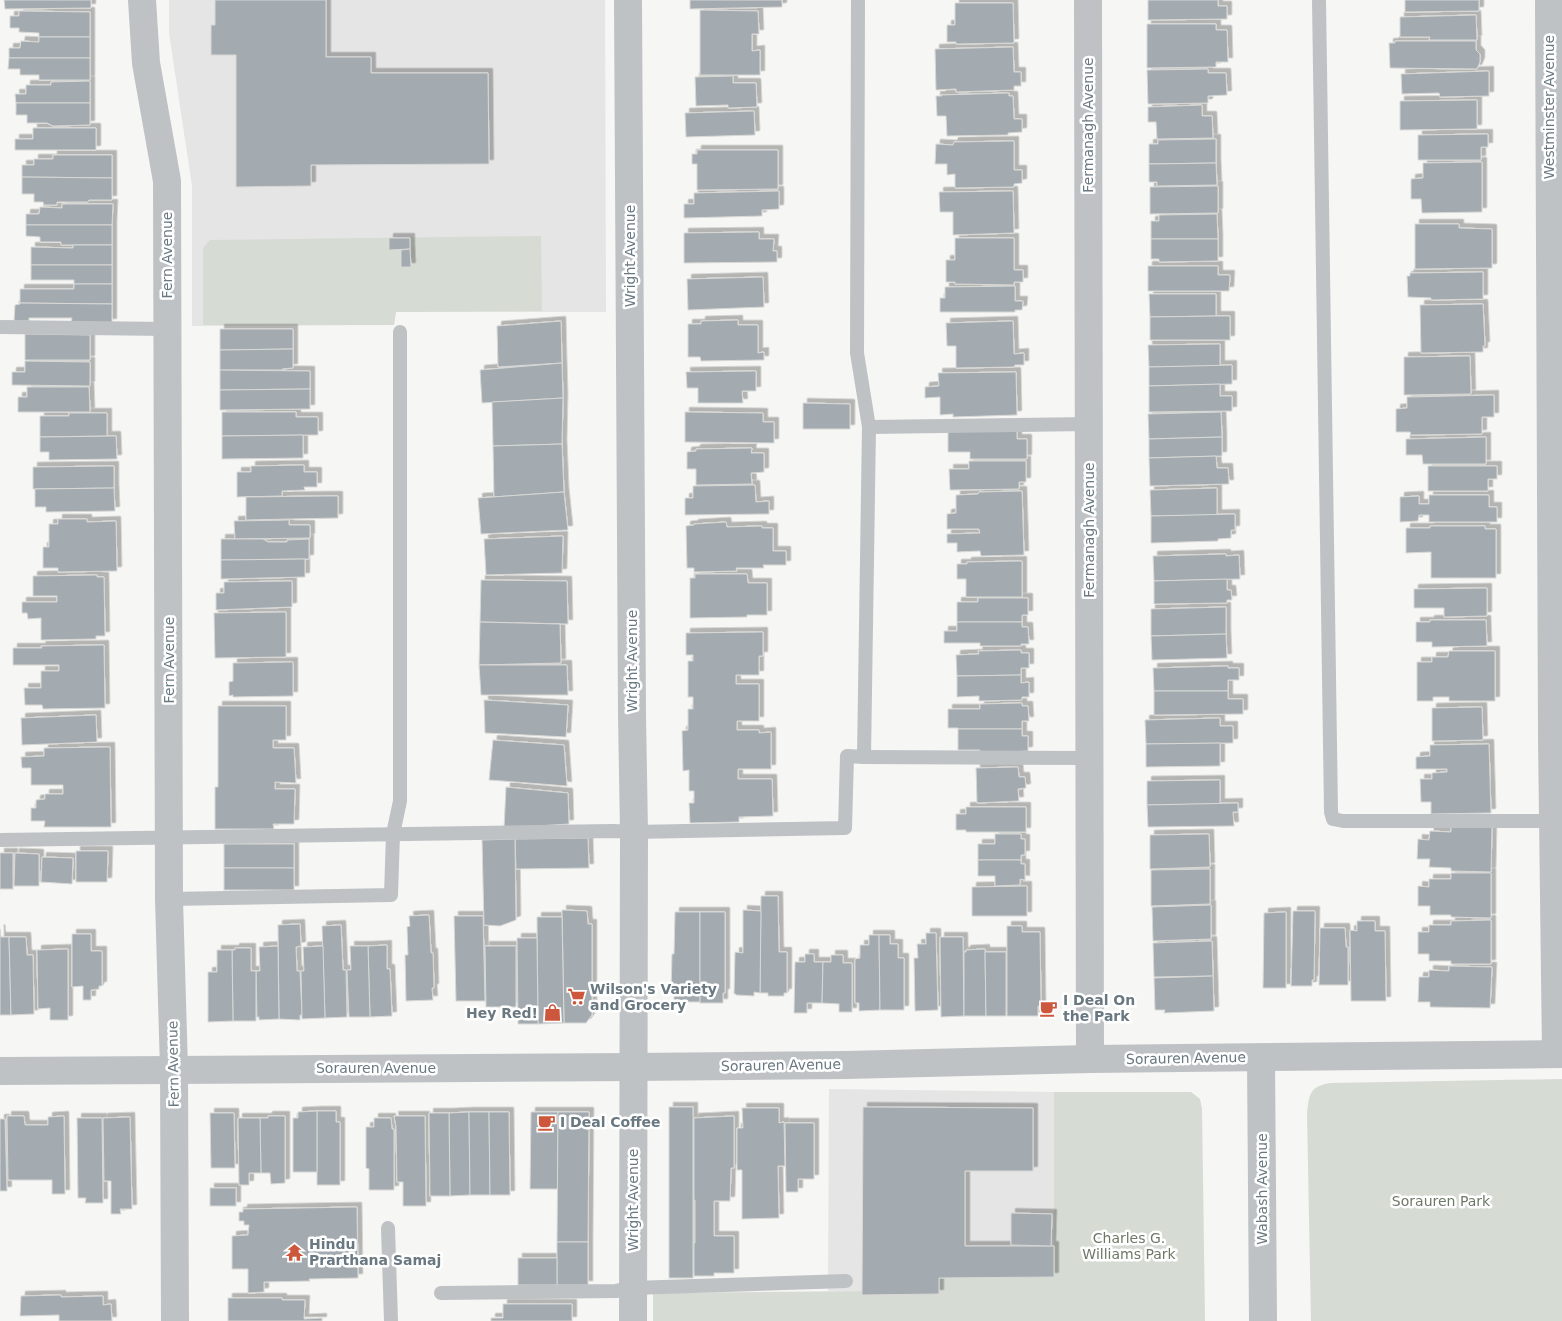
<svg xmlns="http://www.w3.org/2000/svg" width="1562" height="1321" font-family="'DejaVu Sans',sans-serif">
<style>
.built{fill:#e4e5e4}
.green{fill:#d6dbd4}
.building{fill:#a4abb0;stroke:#d8d8d6;filter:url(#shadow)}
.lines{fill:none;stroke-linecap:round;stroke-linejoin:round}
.service{stroke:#bec2c5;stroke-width:14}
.minor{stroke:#bec2c5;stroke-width:28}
.labels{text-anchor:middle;stroke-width:5;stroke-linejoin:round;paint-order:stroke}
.street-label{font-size:14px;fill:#697881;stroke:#fff}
.poi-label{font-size:14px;font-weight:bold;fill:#697881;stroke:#fff;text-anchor:start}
.park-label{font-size:14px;fill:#6c7967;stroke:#fff}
</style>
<defs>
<filter id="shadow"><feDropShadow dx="4.5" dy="-4.5" stdDeviation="0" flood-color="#0004"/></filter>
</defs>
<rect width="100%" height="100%" fill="#f6f6f4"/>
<g class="built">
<path d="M169,0H605L606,312H396L394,325L192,326V186L169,33Z"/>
<path d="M829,1089L1054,1092V1277L940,1278L939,1297L862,1295L861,1291H828Z"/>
</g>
<g class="green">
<path d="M541,236L542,311L396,312L394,325H203V248L210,240Z"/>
<path d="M1562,1079V1321H1311L1307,1113C1309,1094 1310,1086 1331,1083Z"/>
<path d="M1054,1092H1191L1200,1099L1202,1109L1205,1321H653V1293L862,1291V1295L939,1294V1278L1054,1277Z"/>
</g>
<g class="building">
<path d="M4,0H91V8L5,9Z"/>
<path d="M215,0H326V57H371V73H488L489,164L311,165V186L236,187V55H211V25H215Z"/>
<path d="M690,0H782V7L690,9Z"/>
<path d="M1148,0H1218V6H1227V19L1148,20Z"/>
<path d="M1405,0H1479V11L1405,12Z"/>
<path d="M955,3H1013L1014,43L956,44V42H947V25H955Z"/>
<path d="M700,10L758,11L759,34H752V51L760,50V75H700Z"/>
<path d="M19,11L90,12V37H39V33L19,32V28H10V16H19Z"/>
<path d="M1476,15L1477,40H1429L1430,37H1400V17Z"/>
<path d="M1147,24H1216V30H1227L1228,62H1216V67L1147,68Z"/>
<path d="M39,37H90V58H9V48H20L21,41L39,42Z"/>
<path d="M1395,41H1476V50L1480,54V62L1477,69L1390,68L1389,43H1395Z"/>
<path d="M1013,47L1014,72H1021V86H1014V90L956,92V89L936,90L935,49Z"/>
<path d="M9,58H90V80H39V75H20V69H8Z"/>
<path d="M1208,69V73H1226L1227,95L1208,96V103L1148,104L1147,70Z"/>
<path d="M1489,71V96L1440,97L1439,93L1402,94L1401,74Z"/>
<path d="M733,76V83H756L757,107L728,108V105L696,106L695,77Z"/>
<path d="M90,81V103H16L15,94H26V85H51V82Z"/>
<path d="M1009,93V96H1013L1014,119H1022V132L1008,133V135L947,136L946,116H937L936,96H942L941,95Z"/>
<path d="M1477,100V129L1400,130V101Z"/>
<path d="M16,103H90V125L53,126L47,123H27V115H16Z"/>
<path d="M1202,105V116H1212L1213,138L1157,139L1156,122H1148V107Z"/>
<path d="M754,111L755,135L686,137L685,113Z"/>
<path d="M33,128H96V150H15V139H33Z"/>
<path d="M1488,134V147H1481V160H1418V135Z"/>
<path d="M1216,139V163L1149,164V144H1158V140Z"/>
<path d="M1014,141V170H1022V183L1014,184V187L955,188V174L947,175V164H935L936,144L953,145L954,142Z"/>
<path d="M697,150H778V189L697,190V164H692V154H697Z"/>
<path d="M53,155H112V178L22,177V165H34V159H53Z"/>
<path d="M1482,162V212L1422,213L1421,199H1411V179L1423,178V163Z"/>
<path d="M1216,163L1217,185L1157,186V182H1149V164Z"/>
<path d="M22,177L112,178V200H89L88,202H57V205H44L43,202H34V194H22Z"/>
<path d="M1218,186V213L1150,214V187Z"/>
<path d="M779,191V209L762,210V216L684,218V204H694V193Z"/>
<path d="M1013,191L1014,233L953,235V212H940L939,192Z"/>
<path d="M62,204H113L112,225H26V214H39L40,207L62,208Z"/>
<path d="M1217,214L1218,239H1151V221H1159V215Z"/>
<path d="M1415,224H1459V228L1492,229V268L1415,269Z"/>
<path d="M26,225H112V245H61V242H40V237L26,236Z"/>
<path d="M759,232V239H774L773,251H777V262L684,263V233Z"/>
<path d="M389,238H410V249L389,250Z"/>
<path d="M955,238H1014V270H1023V282H1014V285L955,284V282H946V260H955Z"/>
<path d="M1151,239H1218V261L1159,262V259H1151Z"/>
<path d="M73,245H112V265H31V247L73,248Z"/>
<path d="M410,249L411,267H401V250Z"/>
<path d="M31,265H112V284H74V280H31Z"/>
<path d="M1148,266H1218V275H1230L1229,291H1148Z"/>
<path d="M1483,272V299L1431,300V298L1408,297L1407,276H1410V273Z"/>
<path d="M763,277L764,307L688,310L687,279Z"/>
<path d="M74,284H112V304L20,303V289H74Z"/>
<path d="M1015,286V301H1023L1022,310H1015V312H940V298H945V287Z"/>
<path d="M1149,294H1216V316L1150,317Z"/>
<path d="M20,303L112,304V323L71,322L72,318H29V321H14L15,305L20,304Z"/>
<path d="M1483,304L1485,346H1483V352L1421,353L1420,305Z"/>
<path d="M1216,316H1230V340H1150V317Z"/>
<path d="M738,320V325H758V353L764,352V360L701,361L700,357H688V324H701V321Z"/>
<path d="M561,321L562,363L498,367L497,326Z"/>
<path d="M1013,321L1014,354L1024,353V365H1015L1014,367L956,368V346H947L946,323Z"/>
<path d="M220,329H293V349L220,350Z"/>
<path d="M25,334L90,335V360H25Z"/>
<path d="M1220,344V366L1149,367L1148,345Z"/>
<path d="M293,349V368L282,369V370H220V350Z"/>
<path d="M1470,356L1471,394L1404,395V357Z"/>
<path d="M25,361L90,362V386L12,385V372H25Z"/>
<path d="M562,363L563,398L482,403L480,370Z"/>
<path d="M1232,365V384L1149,386V367Z"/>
<path d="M220,370L310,371V389L220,390Z"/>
<path d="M756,371V391H742L743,403H698V388H687L686,372Z"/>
<path d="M1016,372L1017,415L953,417V414L940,415V397L925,398V387L939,386L938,373Z"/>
<path d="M1220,384V396H1232V411L1149,412V386Z"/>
<path d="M27,387H89L90,412H18V397H27Z"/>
<path d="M310,389V409L220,410V390Z"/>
<path d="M1494,395V417H1482V434L1411,435L1410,432H1396V409L1407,408V397Z"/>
<path d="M563,398L562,444L493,446L492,402Z"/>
<path d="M803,403L850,404V429H803Z"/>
<path d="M222,412H296V417H318V435L222,436Z"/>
<path d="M685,412L763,413V422H774V443L685,442Z"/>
<path d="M1221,412L1222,437L1149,439L1148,414Z"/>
<path d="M69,413H107V436L40,437V416H69Z"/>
<path d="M948,431H1017V439H1027V459H970V452H948Z"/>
<path d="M303,435V458L222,459V436Z"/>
<path d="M116,436L117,459L49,460V452H40V437Z"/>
<path d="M1222,437V456L1149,458V439Z"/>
<path d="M1486,437V464H1423L1422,455H1406V439Z"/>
<path d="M562,444L564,492L494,497L493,446Z"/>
<path d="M752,448L751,453H764V472L751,473L752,484L696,485V469H687V452L696,451V449Z"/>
<path d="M1216,456L1217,468H1228L1229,484L1150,486L1149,458Z"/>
<path d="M969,461H1026V482H1019V489L950,490L949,469H969Z"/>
<path d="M304,465V472H317V487H304L305,490L282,491V496L237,497V472H251V466Z"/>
<path d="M114,466V488L33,489V467Z"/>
<path d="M1428,466H1497V479H1488V491H1428Z"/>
<path d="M755,485L756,502L769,501V514L685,515V498H693V486Z"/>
<path d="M114,488L115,511L46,512V507H35V489Z"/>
<path d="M1217,488V515L1151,516L1150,490Z"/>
<path d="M1022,491L1024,555L981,556L980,551L957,552V543H947V534L980,533L979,529H947V514L956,513V495L978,494L979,492Z"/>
<path d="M564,492L568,530L481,534L478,498Z"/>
<path d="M1429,495H1489V507H1497V522H1429V515H1419L1418,521L1400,522V497L1419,496V504H1429Z"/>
<path d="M326,496H338V518L246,520V497Z"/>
<path d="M1235,514V530H1231V538L1218,539V541L1151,543V516Z"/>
<path d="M58,519H87V522L116,521L117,571L58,572V568H43V547H49V524H58Z"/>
<path d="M289,520V525H310V538L235,539L234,521Z"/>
<path d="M726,522L727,527L762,526V528H773V551H786V565H763L764,568H736L737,571L694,572V568H687L686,526L694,525V524Z"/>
<path d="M1430,526H1485V529H1496V578H1431V552L1406,553V528H1430Z"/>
<path d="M563,536L562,573L486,575L484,539Z"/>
<path d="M221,539H263L268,542H287V540L309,539V559L221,560Z"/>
<path d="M1226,554V556L1239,555L1240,579L1154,581L1153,556Z"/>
<path d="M305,559V577L221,579V560Z"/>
<path d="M1022,561V597H966V579H957V564H967V562Z"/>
<path d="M695,574H747L748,583H767V615H747V617L690,618V578H695Z"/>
<path d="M97,575V577H104L105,636H96V639L41,640V618L28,619L27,613H22V602H57V596H33V576Z"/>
<path d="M1227,579V590H1231L1232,600H1227V603L1154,604V581Z"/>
<path d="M481,580L567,581L568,624L480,622Z"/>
<path d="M292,581V607L216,610V593H224V582Z"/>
<path d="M1487,588V616L1444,617V608H1414V589Z"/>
<path d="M978,598H1028V615H1022V622H957V602H978Z"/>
<path d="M1226,607V634L1151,636V609Z"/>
<path d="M286,612V657L215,658L214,613Z"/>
<path d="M1430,620H1486L1487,646L1432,647V642H1416V622H1430Z"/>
<path d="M480,622L560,624L561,663L479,665Z"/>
<path d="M957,622H1022V627H1028L1029,644H1021V646H980V643H944V631H957Z"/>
<path d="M763,632V656H759V675H736V684H759V721H737V730H759V733L771,732V769H738V779H772L773,816L739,817V822L690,823L689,803H694V791H689V770L683,771L682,731L688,730V709H693V697H688V661H693V655H686V633Z"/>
<path d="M1226,634L1227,658L1152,660L1151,636Z"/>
<path d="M104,645L105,708L43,709L42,705H25L24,688H41V671H59V665H13V648H42L41,646Z"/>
<path d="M1021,650V653H1029V668H1021V675L957,676L956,655L979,654L978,651Z"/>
<path d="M1449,651H1495V701H1449V697H1433V701H1417V662H1432V657H1448Z"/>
<path d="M293,662V696L233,697V695L229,696V682L233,681V663Z"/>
<path d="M479,665H567L568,695H481Z"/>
<path d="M1228,666V668H1239V680H1228V691H1154L1153,668Z"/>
<path d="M1021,675V683L1029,682V697H1022V700L979,701V696L957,697V676Z"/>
<path d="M1154,691H1228V699H1243V714L1154,715Z"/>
<path d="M484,700L568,705L566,737L485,733Z"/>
<path d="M1022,703V706H1028L1029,721H1022V729H958V728H948V709H980V704Z"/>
<path d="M218,706H286V740H273V748H294L296,783L275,782V789H295L294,824H273L274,829H215V787H218Z"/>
<path d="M1482,707L1483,740L1432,741V708Z"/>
<path d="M96,715L97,742L22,745L21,718Z"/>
<path d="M1220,718V726H1233V743L1146,744L1145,720Z"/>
<path d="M958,729H1022V736H1028V751L980,754V750H958Z"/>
<path d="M493,740L564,745L567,786L489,780Z"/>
<path d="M1220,743V766L1146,767V744Z"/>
<path d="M1489,744L1491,813L1431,814V802H1421L1420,779H1432V773L1447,772V769H1416V757L1430,756V745Z"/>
<path d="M110,747L111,827H44L45,821H31V808H36V800L45,799V794H63V785H31V768H22L21,757L44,756V748Z"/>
<path d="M1018,767L1019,777H1025L1026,788L1018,789L1019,801L977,803L976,768Z"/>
<path d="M1220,780V804L1147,805V781Z"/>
<path d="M506,787L568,793L569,824L504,828Z"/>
<path d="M1238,803V812H1233L1234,826L1148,827L1147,805Z"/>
<path d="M966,807H1026V832H966V830H956V814H966Z"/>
<path d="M1451,826L1492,827L1491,872L1451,871V868L1429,867L1430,859H1417L1418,839L1429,840L1430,831L1451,832Z"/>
<path d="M995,834H1021V839H1025V855H1021V860H978V844H995Z"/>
<path d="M1209,834L1210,867L1150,869V835Z"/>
<path d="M588,838L589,868L516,869L515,839Z"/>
<path d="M515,839L516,920L500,926L484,925L482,840Z"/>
<rect x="224" y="844" width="70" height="24"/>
<path d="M76,851H108L107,882H76Z"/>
<rect x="0" y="853" width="13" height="36"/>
<path d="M15,853L39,854V886H14Z"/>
<path d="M42,857L73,858L72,884L41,882Z"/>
<path d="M978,860H1021V864H1025V880L1020,879V885L995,886V876H978Z"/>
<rect x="224" y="868" width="70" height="22"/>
<path d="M1210,869V904L1151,906V870Z"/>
<path d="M1451,873H1491V918L1451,917V915H1430V906H1418V886L1429,887V879H1451Z"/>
<path d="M1027,886V916H972V887Z"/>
<path d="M761,896H778L779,952H787V993H784V996H768V993H760Z"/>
<path d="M1211,905V939L1153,941L1152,907Z"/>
<path d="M562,910L587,911L588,924H592V1015L586,1023H564Z"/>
<path d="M743,910L761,911L760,993L754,992V996L736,995V994H734L735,952L743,953Z"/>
<path d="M1293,911H1315L1314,980H1312V986H1291Z"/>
<path d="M675,912H700V1002H674V993H671L672,954H674Z"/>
<path d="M700,912H725V993H723V1003H700Z"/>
<path d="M1286,912V988H1263L1264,913Z"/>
<path d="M429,915L431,953H433L434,988H432L433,1000L406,1001L405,955H408L407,927L410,926L409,916Z"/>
<path d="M454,916H483L485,1001H456Z"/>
<path d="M537,917H562L564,1023L538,1024Z"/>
<path d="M1491,920V964H1451V961H1429V954H1418V932H1429V925H1451V921Z"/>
<path d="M1357,921H1375V931H1385L1386,1001H1351L1350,930L1357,931Z"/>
<path d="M300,924L301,946L296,947L297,971H300L302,1015H300V1020L279,1019L278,925Z"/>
<path d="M341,925L343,970H346L347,1017L325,1018L322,926Z"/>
<path d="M1007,926H1022V932H1040L1041,1006H1038V1016H1007Z"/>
<path d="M1320,928H1345L1346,947H1348V985H1319Z"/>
<path d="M0,929L1,937H9L11,1015H0Z"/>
<path d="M926,933H936L938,1010L915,1011L914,958H918L917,944H926Z"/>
<path d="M72,934H91V951H102V986H99V989L91,990V1000H83V986L72,987Z"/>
<path d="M869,935H879L880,1010L859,1011V1003H855V959L860,958V945H869Z"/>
<path d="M879,935H890V944H898V958H904V1010H880Z"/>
<path d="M9,937H26L27,955H33L34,1014L11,1015Z"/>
<path d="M940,937H963L964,1016L941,1017Z"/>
<path d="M517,938H537L538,1024H518Z"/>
<path d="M1212,941L1213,976L1154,977L1153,943Z"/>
<path d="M387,945V969H390L392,1016L370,1017L368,946Z"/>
<path d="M278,946L279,1019L259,1020V1017H257L256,971H260L259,947Z"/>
<path d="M323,946L325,1018L302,1019L301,971H304L303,947Z"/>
<path d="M350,946H368L370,1017H349L347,970H351Z"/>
<path d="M485,946H516V1007H486Z"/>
<path d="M235,948H251V971H256V1021H233L232,950H235Z"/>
<path d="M68,949V1020H50V1008L38,1009L37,950Z"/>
<path d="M985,949L986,1016H964V952H966V950Z"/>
<path d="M217,950H232L233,1021L208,1022V972H217Z"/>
<path d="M985,952H1006V1016H986Z"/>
<path d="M805,954H814V962H823L822,1003H807V1013H794L795,962H805Z"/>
<path d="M831,955H843V963H852V1012H839V1004L822,1003L823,962H831Z"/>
<path d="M1449,966L1492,967L1490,1008L1430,1007V1002H1418L1419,977H1429V970L1449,971Z"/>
<path d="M1213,976L1214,1011L1164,1013L1165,1010H1155L1154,978Z"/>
<rect x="669" y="1107" width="24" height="171"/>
<path d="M863,1107L1033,1108V1171H965V1246H1054V1277L939,1278V1294L862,1295Z"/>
<path d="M742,1108H779V1123L784,1122L785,1166H778L779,1218L742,1219V1170H737V1128H743Z"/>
<path d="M317,1111H336V1122H340V1185H317Z"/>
<path d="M317,1111V1172H293V1118H298V1112Z"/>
<path d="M469,1112L470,1195L450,1196L449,1113Z"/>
<path d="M469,1112H489L490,1195H470Z"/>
<path d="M489,1112H509L510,1195H490Z"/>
<path d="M531,1112H558V1189H530Z"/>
<path d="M558,1112H589L588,1242H557Z"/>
<path d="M210,1113H234L235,1168H211Z"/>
<path d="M429,1113H449L450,1196H430Z"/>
<path d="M7,1116H24L25,1125H48V1117L64,1116L65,1194H52V1180H8Z"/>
<path d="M268,1116H285V1183L271,1184L270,1173H261L260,1118H268Z"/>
<path d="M394,1116H425L426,1206H403V1182H397L396,1126Z"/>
<path d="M734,1116V1168H731L730,1201H714V1236H734V1273H714V1276H694V1243H695V1200H694V1118Z"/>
<path d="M130,1117L132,1209H120L121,1214H111V1181H104L103,1118Z"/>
<path d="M77,1118H102L103,1203H85L86,1198H78Z"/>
<path d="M238,1118H260L261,1173H249V1185H239Z"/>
<path d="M374,1118H391L392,1129H394V1190H369V1169L366,1168V1127H374Z"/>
<path d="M0,1119H5L7,1191H0Z"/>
<path d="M785,1123H814V1179H798V1192H786Z"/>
<rect x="210" y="1188" width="26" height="18"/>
<path d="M357,1207L358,1278L309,1279L310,1281L264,1282V1292L248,1293V1269H232V1236L248,1235L249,1225H244V1221H239V1212H243V1209Z"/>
<path d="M1011,1213L1052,1214L1051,1246L1011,1245Z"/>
<rect x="557" y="1242" width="31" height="43"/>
<rect x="518" y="1258" width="39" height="27"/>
<path d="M61,1295V1297L103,1296V1305L111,1304L112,1321H59V1315L20,1316L21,1296Z"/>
<path d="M228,1298H282V1300H305L304,1319L322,1318V1321H228Z"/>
<path d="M503,1304H572V1321H491V1318H503Z"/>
</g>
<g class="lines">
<g class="service">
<path d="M1319,0L1331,812L1333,819L1343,821H1553"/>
<path d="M0,327L168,329"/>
<path d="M869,427L1089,424"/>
<path d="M864,757L1089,758"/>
<path d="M0,840L613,831L634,832L845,828L847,756L864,757L869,427L857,353L858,0"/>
<path d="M169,899L391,895L393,834L400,801V332"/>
<path d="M388,1228L391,1321"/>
<path d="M441,1293L616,1291L632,1288L846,1281"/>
</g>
<g class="minor">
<path d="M142,0L146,63L167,181L169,899L174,1069L175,1321"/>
<path d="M628,0L632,715L634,832L633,1321"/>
<path d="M1088,0L1090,1059"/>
<path d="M1549,0L1552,738L1556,1054"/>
<path d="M1261,1058L1263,1321"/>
<path d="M0,1071L634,1067L846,1065L1090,1059L1562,1054"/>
</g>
</g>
<defs>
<symbol id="supermarket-bare" viewBox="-9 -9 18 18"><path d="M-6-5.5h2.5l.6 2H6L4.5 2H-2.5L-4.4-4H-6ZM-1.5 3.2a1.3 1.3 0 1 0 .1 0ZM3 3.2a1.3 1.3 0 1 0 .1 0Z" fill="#cd573d" stroke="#fff" stroke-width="2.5" paint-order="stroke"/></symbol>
<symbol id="cafe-bare" viewBox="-9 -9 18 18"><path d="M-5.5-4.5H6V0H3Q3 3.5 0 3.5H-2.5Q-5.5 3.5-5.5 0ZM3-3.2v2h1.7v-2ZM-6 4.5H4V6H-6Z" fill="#cd573d" stroke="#fff" stroke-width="2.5" paint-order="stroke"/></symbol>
<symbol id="shop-bare" viewBox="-9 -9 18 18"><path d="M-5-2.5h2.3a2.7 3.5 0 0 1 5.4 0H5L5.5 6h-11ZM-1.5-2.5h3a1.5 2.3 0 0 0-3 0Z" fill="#cd573d" stroke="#fff" stroke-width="2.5" paint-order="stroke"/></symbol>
<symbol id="temple-bare" viewBox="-9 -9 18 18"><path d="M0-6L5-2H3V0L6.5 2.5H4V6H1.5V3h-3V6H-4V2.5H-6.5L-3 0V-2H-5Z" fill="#cd573d" stroke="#fff" stroke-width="2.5" paint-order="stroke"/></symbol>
</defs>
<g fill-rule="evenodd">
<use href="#supermarket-bare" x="564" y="984" width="25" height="25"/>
<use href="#cafe-bare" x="1036" y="996" width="25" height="25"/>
<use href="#shop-bare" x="540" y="1000" width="25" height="25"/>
<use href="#cafe-bare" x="534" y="1110" width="25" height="25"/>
<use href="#temple-bare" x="282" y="1240" width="25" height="25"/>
</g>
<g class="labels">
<g class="street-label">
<text transform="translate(1549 107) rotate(-90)" y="5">Westminster Avenue</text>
<text transform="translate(1088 125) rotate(-90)" y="5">Fermanagh Avenue</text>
<text transform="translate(167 255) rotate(-90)" y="5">Fern Avenue</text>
<text transform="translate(630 256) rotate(-90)" y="5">Wright Avenue</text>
<text transform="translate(1089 530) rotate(-90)" y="5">Fermanagh Avenue</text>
<text transform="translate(169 660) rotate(-90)" y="5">Fern Avenue</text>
<text transform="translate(632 661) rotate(-90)" y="5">Wright Avenue</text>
<text transform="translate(1186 1058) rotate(-1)" y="5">Sorauren Avenue</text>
<text transform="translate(173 1064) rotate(-91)" y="5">Fern Avenue</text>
<text transform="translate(781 1065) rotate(-1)" y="5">Sorauren Avenue</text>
<text x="376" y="1073">Sorauren Avenue</text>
<text transform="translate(1262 1189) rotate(-90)" y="5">Wabash Avenue</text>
<text transform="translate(633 1200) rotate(-90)" y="5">Wright Avenue</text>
</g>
<g class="poi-label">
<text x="590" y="994">Wilson's Variety<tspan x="590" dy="16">and Grocery</tspan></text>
<text x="1063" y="1005">I Deal On<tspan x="1063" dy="16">the Park</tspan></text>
<text x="538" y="1018" text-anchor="end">Hey Red!</text>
<text x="560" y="1127">I Deal Coffee</text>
<text x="309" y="1249">Hindu<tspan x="309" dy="16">Prarthana Samaj</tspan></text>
</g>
<g class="park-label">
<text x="1441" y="1206">Sorauren Park</text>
<text x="1129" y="1243">Charles G.<tspan x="1129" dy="16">Williams Park</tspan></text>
</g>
</g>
</svg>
